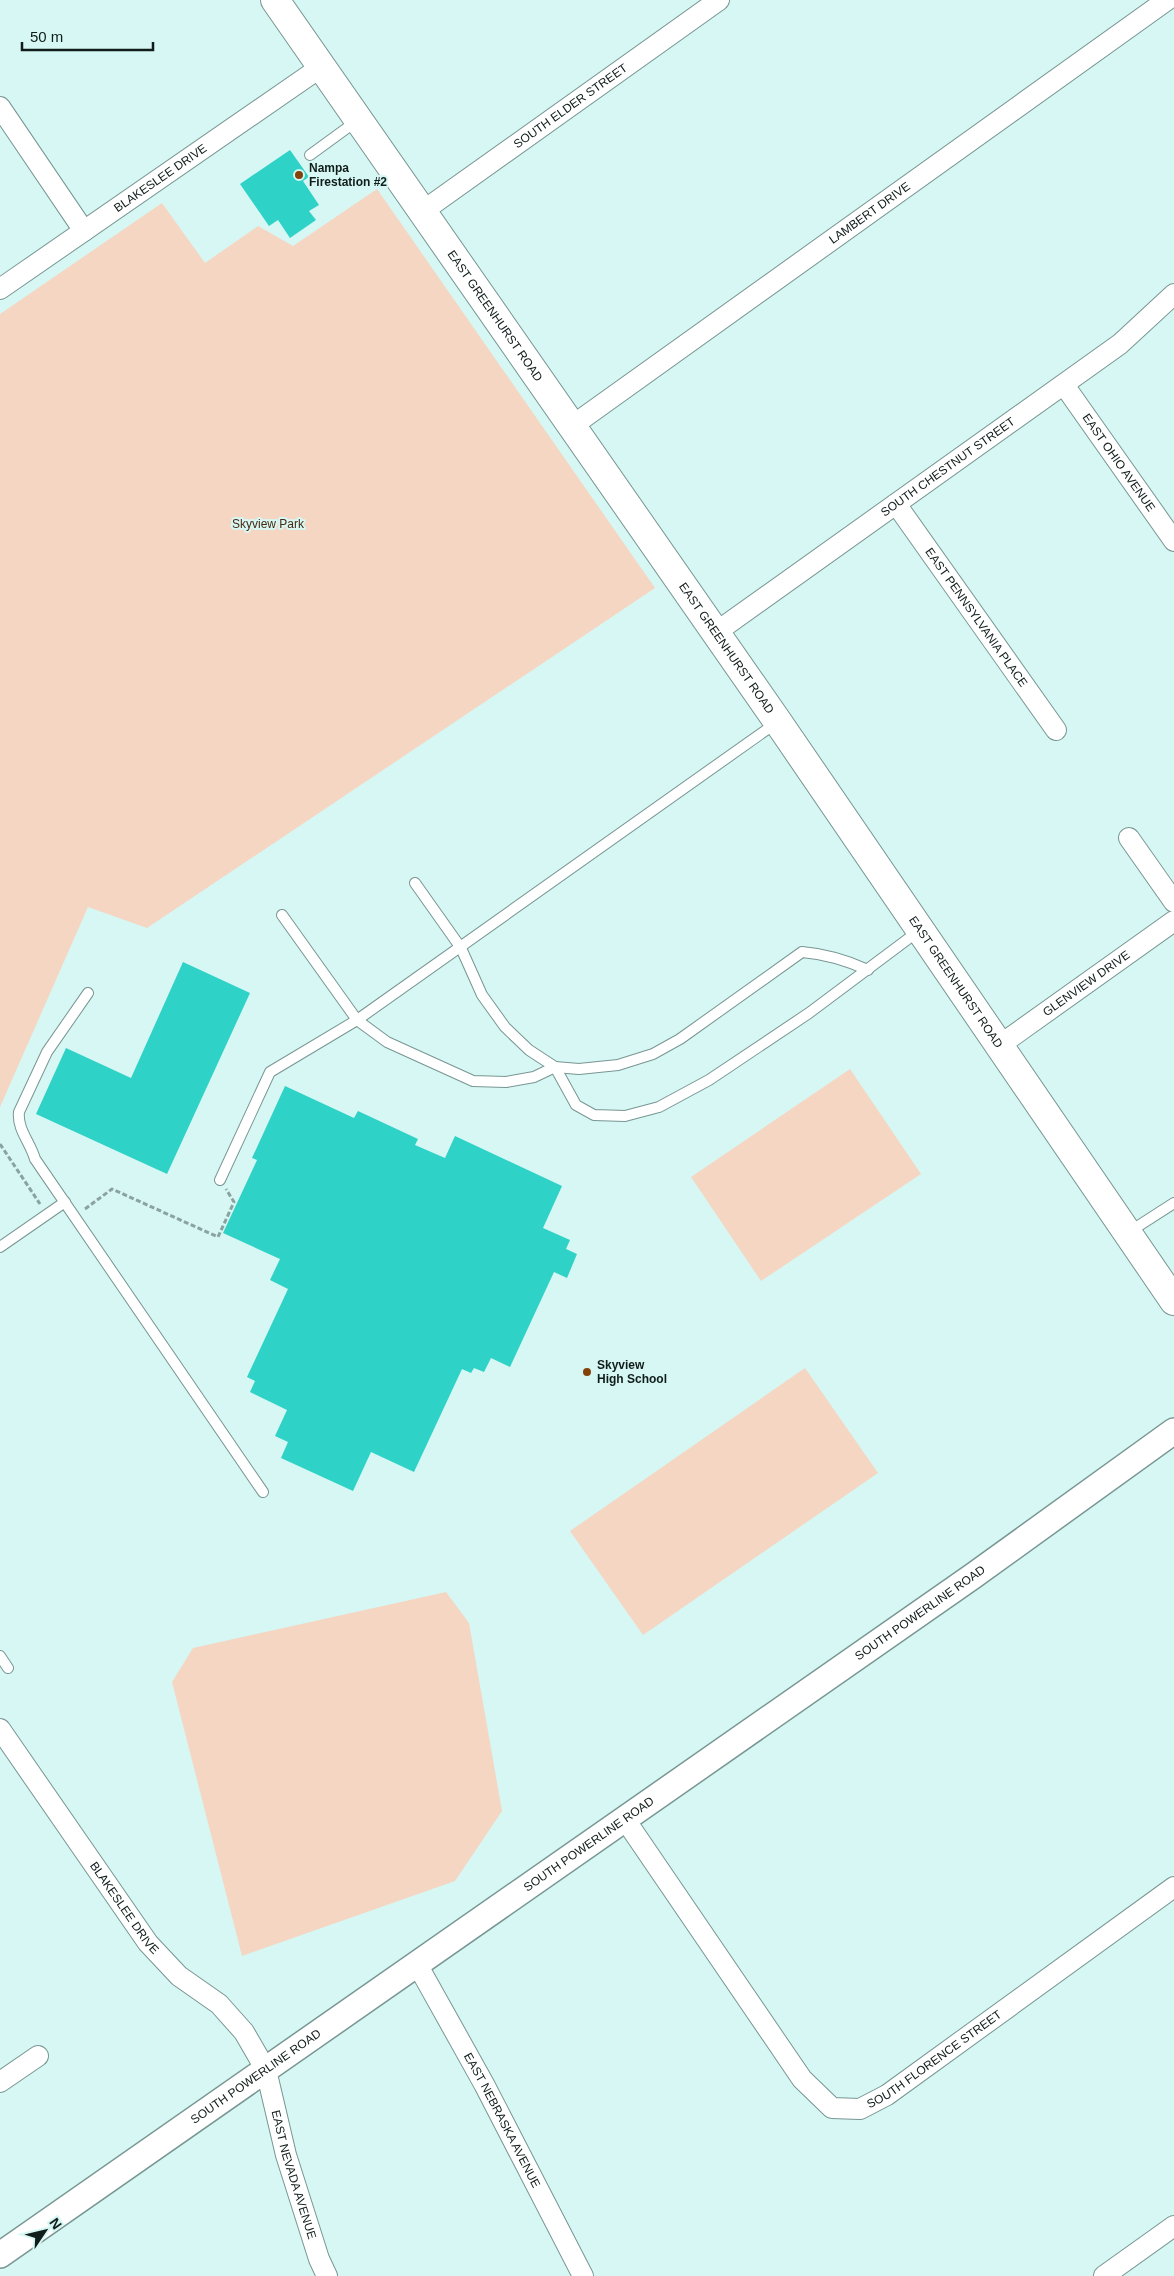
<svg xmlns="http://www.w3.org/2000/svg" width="1174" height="2276" font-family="Arial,sans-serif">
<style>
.green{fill:#f5d6c3}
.building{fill:#2fd2c6}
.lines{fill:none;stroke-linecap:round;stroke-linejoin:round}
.service-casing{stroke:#789693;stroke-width:12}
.minor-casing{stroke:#789693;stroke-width:22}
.tertiary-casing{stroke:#789693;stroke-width:28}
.secondary-casing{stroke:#789693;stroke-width:30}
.path{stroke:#8aa3a0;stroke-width:3;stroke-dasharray:5 2.5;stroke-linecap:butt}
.service{stroke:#fff;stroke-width:10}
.minor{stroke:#fff;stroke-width:20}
.tertiary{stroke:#fff;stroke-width:25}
.secondary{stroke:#fff;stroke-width:28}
.poi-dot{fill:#824209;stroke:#d6f7f3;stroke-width:2}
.labels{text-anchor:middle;stroke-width:4;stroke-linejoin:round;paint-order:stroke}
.street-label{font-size:12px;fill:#111d1b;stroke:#d6f7f3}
.poi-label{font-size:12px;font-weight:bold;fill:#111d1b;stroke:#d6f7f3;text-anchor:start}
.park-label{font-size:12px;fill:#4b2910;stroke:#d6f7f3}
</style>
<rect width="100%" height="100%" fill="#d6f7f3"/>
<g class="green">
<path d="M377,189L655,588L147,928L88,907L0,1107V314L162,203L205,263L258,226L293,246Z"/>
<path d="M850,1069L921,1174L761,1281L691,1177Z"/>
<path d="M805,1368L878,1473L643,1635L570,1531Z"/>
<path d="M446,1592L469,1623L502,1811L455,1881L242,1956L172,1682L193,1648Z"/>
</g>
<g class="building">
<path d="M290,150L309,177L303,181L319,205L309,211L316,220L290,238L278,220L269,226L240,184Z"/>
<path d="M183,962L250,993L167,1174L36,1114L66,1048L131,1078Z"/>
<path d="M285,1086L354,1118L358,1111L418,1139L415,1145L445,1158L455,1136L562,1186L543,1228L570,1240L566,1249L577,1254L567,1278L554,1272L510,1367L491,1358L484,1372L474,1368L471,1373L462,1369L414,1472L371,1452L353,1491L281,1458L288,1442L275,1436L287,1410L250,1392L255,1381L247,1377L288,1289L270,1280L280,1259L223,1233L257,1160L252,1158Z"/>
</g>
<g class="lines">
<defs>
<g id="service">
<path d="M310,155L358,120"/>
<path d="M282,915L357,1020L387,1042L473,1081L506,1082L534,1077L555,1067L529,1050L505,1027L482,995L461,948L415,883"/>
<path d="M88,993L47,1052L19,1112C17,1129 30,1142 35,1159L263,1492"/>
<path d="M555,1067L576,1105L594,1115L625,1116L659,1107L709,1080L809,1013L920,930"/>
<path d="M555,1067L579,1069L618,1065L653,1054L680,1039L802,952C826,954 846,960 868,970"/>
<path d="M220,1180L270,1072L357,1020L776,723"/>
<path d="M1129,1232L1174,1203"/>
<path d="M0,1247L65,1202"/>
<path d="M0,1656L8,1668"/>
</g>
<g id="minor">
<path d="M0,107L84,231"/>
<path id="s1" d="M423,211L719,0"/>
<path id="s2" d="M0,289L321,67"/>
<path id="s3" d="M1064,385L1174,541"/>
<path id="s4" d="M572,426L1167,0"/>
<path id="s5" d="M896,504L1056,730"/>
<path id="s6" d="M715,633L1120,344L1174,294"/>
<path d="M1129,838L1174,902"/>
<path id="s7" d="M1000,1045L1174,921"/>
<path id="s8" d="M0,1729L148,1943L179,1976L219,2004L244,2032L266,2070L286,2155L319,2259L327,2276"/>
<path id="s9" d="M624,1818L802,2079L832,2108L860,2109L887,2095L1174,1887"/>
<path id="s10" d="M417,1964L484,2084L583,2276"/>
<path d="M0,2082L38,2056"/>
<path d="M1104,2276L1174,2226"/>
</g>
<g id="tertiary">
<path id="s11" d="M0,2255L973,1576L1174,1431"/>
</g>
<g id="secondary">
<path id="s12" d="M275,0L778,722L1174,1301"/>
</g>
</defs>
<use href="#service" class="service-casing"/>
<use href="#minor" class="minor-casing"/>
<use href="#tertiary" class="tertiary-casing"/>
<use href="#secondary" class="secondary-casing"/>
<g class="path">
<path d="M0,1144L40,1204"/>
<path d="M85,1209L112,1189L218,1237L234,1202L226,1189"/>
</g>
<use href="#service" class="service"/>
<use href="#minor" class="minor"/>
<use href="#tertiary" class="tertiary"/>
<use href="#secondary" class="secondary"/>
</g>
<g class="poi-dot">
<circle cx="299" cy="175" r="5"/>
<circle cx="587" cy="1372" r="5"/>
</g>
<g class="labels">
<g class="street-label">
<text dy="4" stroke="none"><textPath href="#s1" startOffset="181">SOUTH ELDER STREET</textPath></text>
<text dy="4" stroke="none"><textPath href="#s2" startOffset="195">BLAKESLEE DRIVE</textPath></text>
<text dy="4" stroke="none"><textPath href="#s4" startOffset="366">LAMBERT DRIVE</textPath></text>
<text dy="4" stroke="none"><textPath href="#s12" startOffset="385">EAST GREENHURST ROAD</textPath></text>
<text dy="4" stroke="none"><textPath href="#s3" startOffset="95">EAST OHIO AVENUE</textPath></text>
<text dy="4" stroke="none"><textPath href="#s6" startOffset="286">SOUTH CHESTNUT STREET</textPath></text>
<text dy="4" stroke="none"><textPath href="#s5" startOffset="139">EAST PENNSYLVANIA PLACE</textPath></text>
<text dy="4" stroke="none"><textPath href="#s12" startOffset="790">EAST GREENHURST ROAD</textPath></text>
<text dy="4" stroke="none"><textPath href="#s12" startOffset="1195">EAST GREENHURST ROAD</textPath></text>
<text dy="4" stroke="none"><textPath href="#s7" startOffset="106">GLENVIEW DRIVE</textPath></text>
<text dy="4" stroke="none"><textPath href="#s11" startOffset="1122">SOUTH POWERLINE ROAD</textPath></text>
<text dy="4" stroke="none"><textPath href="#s11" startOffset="718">SOUTH POWERLINE ROAD</textPath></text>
<text dy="4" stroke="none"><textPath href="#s8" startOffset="218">BLAKESLEE DRIVE</textPath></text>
<text dy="4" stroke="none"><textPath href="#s9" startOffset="475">SOUTH FLORENCE STREET</textPath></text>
<text dy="4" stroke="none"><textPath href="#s11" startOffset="312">SOUTH POWERLINE ROAD</textPath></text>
<text dy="4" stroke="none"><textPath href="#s10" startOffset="178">EAST NEBRASKA AVENUE</textPath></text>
<text dy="4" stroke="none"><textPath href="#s8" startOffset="544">EAST NEVADA AVENUE</textPath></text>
</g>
<g class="poi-label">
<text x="309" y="172">Nampa<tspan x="309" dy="14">Firestation #2</tspan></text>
<text x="597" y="1369">Skyview<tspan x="597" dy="14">High School</tspan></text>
</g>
<g class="park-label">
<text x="268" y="528">Skyview Park</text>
</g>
</g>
<g transform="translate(45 2231) rotate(55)" stroke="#d6f7f3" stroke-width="4" paint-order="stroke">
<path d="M0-4L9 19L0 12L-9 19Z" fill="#111d1b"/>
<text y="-8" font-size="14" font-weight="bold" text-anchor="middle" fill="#111d1b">N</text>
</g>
<path d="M22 42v8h131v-8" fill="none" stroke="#111d1b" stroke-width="2.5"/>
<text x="30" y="42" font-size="15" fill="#111d1b" stroke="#d6f7f3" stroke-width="4" paint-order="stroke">50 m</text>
</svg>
